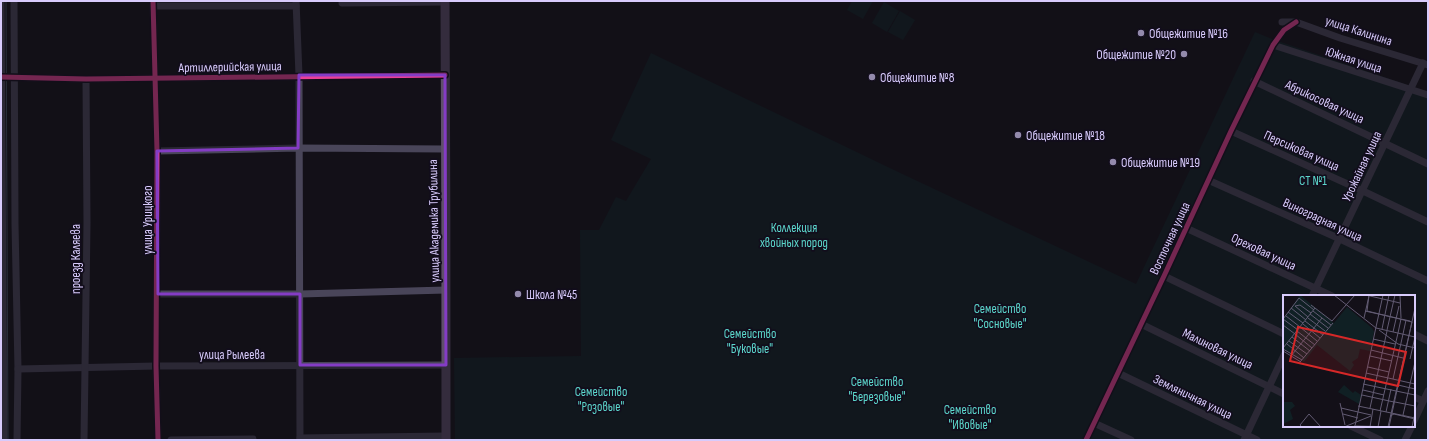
<svg xmlns="http://www.w3.org/2000/svg" width="1429" height="441" font-family="'Sofia Sans Condensed',sans-serif">
<style>
.green{fill:#102024;fill-rule:evenodd}
.lines{fill:none;stroke-linecap:round;stroke-linejoin:round}
.minor{stroke:#494559;stroke-width:7}
.major{stroke:#5e4f6a;stroke-width:9}
.tram{stroke:#435162;stroke-width:1}
.cycleway-casing{stroke:#120d1c;stroke-width:8}
.cycleway{stroke:#ea4096;stroke-width:5}
.marked{fill:none;stroke:#843cc5;stroke-width:3;stroke-linejoin:round}
.poi-dot{fill:#938aac;stroke:#120d1c;stroke-width:1.5}
.labels{text-anchor:middle;stroke-width:3.5;stroke-linejoin:round;paint-order:stroke}
.street-label{font-size:13px;fill:#d8cbfc;stroke:#120d1c}
.poi-label{font-size:13px;fill:#d8cbfc;stroke:#120d1c;text-anchor:start}
.park-label{font-size:13px;fill:#5cd7cc;stroke:#120d1c}
.inset-road{fill:none;stroke:#625b73;stroke-width:1}
.view{fill:#d62828;fill-opacity:0.15;stroke:#d62828;stroke-width:2}
.inset-edge{fill:none;stroke:#d8cbfc;stroke-width:2}
</style>
<rect width="100%" height="100%" fill="#131018"/>
<g class="green">
<path d="M852,1H873L863,19L847,10Z"/>
<path d="M884,2L899,11L887,32L872,23Z"/>
<path d="M900,11L915,20L903,40L888,32Z"/>
<path d="M1255,32L1272,39L1428,92V440H455L454,358L581,356L580,230H599L616,197L626,201L651,159L611,140L651,53L894,170L1136,284ZM1284,296H1414V426H1284Z"/>
</g>
<g class="lines">
<g class="minor">
<path d="M1,1L4,440"/>
<path d="M14,1L15,224L18,369L17,440"/>
<path d="M153,1L157,151L156,366L158,440"/>
<path d="M296,1L299,75L300,440"/>
<path d="M342,3L445,2"/>
<path d="M153,6H296"/>
<path d="M1282,22H1296L1340,38L1428,65"/>
<path d="M1273,45L1428,95"/>
<path d="M1,77L86,79L445,75"/>
<path d="M1254,81L1428,164"/>
<path d="M1231,131L1363,191L1428,222"/>
<path d="M157,151L298,148L445,149"/>
<path d="M1208,180L1340,239L1428,281"/>
<path d="M1186,228L1332,296"/>
<path d="M1164,276L1284,334"/>
<path d="M158,294H300L446,290"/>
<path d="M1312,296L1423,63"/>
<path d="M1141,324L1284,394"/>
<path d="M1414,334L1428,341"/>
<path d="M18,369L156,366L446,365"/>
<path d="M1118,373L1257,440"/>
<path d="M1414,397L1423,401"/>
<path d="M1414,421L1428,391"/>
<path d="M1094,423L1131,440"/>
<path d="M1351,426L1380,440"/>
<path d="M300,438L446,436"/>
<path d="M84,440L87,223L86,79"/>
<path d="M171,440L253,439"/>
<path d="M1086,440L1164,276L1231,131L1273,45L1284,30L1296,22"/>
<path d="M1244,440L1284,355"/>
<path d="M1405,440L1412,426"/>
</g>
<path class="major" d="M445,1C446,147 446,294 446,440"/>
<path class="tram" d="M6,1L8,440"/>
<defs>
<g id="cycleway">
<path d="M153,1L157,151L156,366L158,440"/>
<path d="M1,77L86,79L445,75"/>
<path d="M1086,440L1164,276L1231,131L1273,45L1284,30L1296,22"/>
</g>
</defs>
<use href="#cycleway" class="cycleway-casing"/>
<use href="#cycleway" class="cycleway"/>
</g>
<path d="M0 0H1429V441H0ZM299,75H445L446,365H300V294H158L157,151L298,148Z" fill="#131018" fill-opacity=".55" fill-rule="evenodd"/>
<path class="marked" d="M299,75H445L446,365H300V294H158L157,151L298,148Z"/>
<g class="poi-dot">
<circle cx="1141" cy="33" r="4"/>
<circle cx="1184" cy="54" r="4"/>
<circle cx="872" cy="77" r="4"/>
<circle cx="1018" cy="135" r="4"/>
<circle cx="1113" cy="162" r="4"/>
<circle cx="518" cy="294" r="4"/>
</g>
<g class="labels">
<g class="street-label">
<text transform="translate(1359 30) rotate(18)" y="5">улица Калинина</text>
<text transform="translate(1354 59) rotate(18)" y="5">Южная улица</text>
<text transform="translate(230 66) rotate(-1)" y="5">Артиллерийская улица</text>
<text transform="translate(1325 101) rotate(25)" y="5">Абрикосовая улица</text>
<text transform="translate(1302 150) rotate(24)" y="5">Персиковая улица</text>
<text transform="translate(1361 166) rotate(-65)" y="5">Урожайная улица</text>
<text transform="translate(1323 219) rotate(25)" y="5">Виноградная улица</text>
<text transform="translate(147 220) rotate(-90)" y="5">улица Урицкого</text>
<text transform="translate(433 221) rotate(-91)" y="5">улица Академика Трубилина</text>
<text transform="translate(1169 238) rotate(-65)" y="5">Восточная улица</text>
<text transform="translate(1264 251) rotate(25)" y="5">Ореховая улица</text>
<text transform="translate(75 259) rotate(-90)" y="5">проезд Каляева</text>
<text transform="translate(1218 348) rotate(26)" y="5">Малиновая улица</text>
<text x="232" y="359">улица Рылеева</text>
<text transform="translate(1193 396) rotate(26)" y="5">Земляничная улица</text>
</g>
<g class="poi-label">
<text x="1149" y="38">Общежитие №16</text>
<text x="1176" y="59" text-anchor="end">Общежитие №20</text>
<text x="880" y="82">Общежитие №8</text>
<text x="1026" y="140">Общежитие №18</text>
<text x="1121" y="167">Общежитие №19</text>
<text x="526" y="299">Школа №45</text>
</g>
<g class="park-label">
<text x="1313" y="185">СТ №1</text>
<text x="794" y="232">Коллекция<tspan x="794" dy="15">хвойных пород</tspan></text>
<text x="1000" y="313">Семейство<tspan x="1000" dy="15">"Сосновые"</tspan></text>
<text x="750" y="338">Семейство<tspan x="750" dy="15">"Буковые"</tspan></text>
<text x="877" y="386">Семейство<tspan x="877" dy="15">"Березовые"</tspan></text>
<text x="601" y="396">Семейство<tspan x="601" dy="15">"Розовые"</tspan></text>
<text x="970" y="414">Семейство<tspan x="970" dy="15">"Ивовые"</tspan></text>
</g>
</g>
<g transform="translate(1283 295)">
<rect width="132" height="132" fill="#131018"/>
<path d="M17,0L51,28L64,12L89,33L91,37L87,56L77,54L75,63L69,67L71,70L67,76L34,50L21,67L0,54V24ZM61,90L70,98L72,96L78,100L76,109L55,97ZM0,107H9L12,111L7,115L10,124L0,129Z" fill="#102024"/>
<path class="inset-road" d="M51,0L93,33L132,42M86,0L84,16L129,27L105,132M117,0L118,23M87,1L117,8M28,10L49,26L63,10M63,10L72,0M12,11L17,10L28,18M12,11L25,22M8,13L23,25M30,16L48,30M82,16L127,26M5,17L20,28M27,19L45,33M3,21L17,32M25,23L42,36M81,23L86,1M0,24L16,3L31,15M0,24L15,35M22,26L40,40M20,29L37,43M0,30L12,39M17,32L34,46M93,32L100,0M99,34L106,0M96,35L115,49L132,53M104,35L112,0M14,36L32,50M110,37L116,11M115,38L118,24M12,39L29,53M120,39L123,25M9,42L27,56M90,44L112,49M6,46L24,59M4,49L21,63M0,53L32,13M0,54L19,65M88,55L120,63M0,56L18,67M8,61L39,23M87,61L109,66M127,64L132,42M17,67L50,28M85,72L106,77M83,78L132,89M110,84L120,39M80,89L132,100M115,90L132,94M80,95L101,100M79,100L111,107M112,107L132,111M57,108L62,130M75,111L132,123M58,113L88,120M87,113L104,36M97,116L115,38M103,117L108,94M109,118L132,13M60,119L75,123M120,120L132,67M107,121L111,119L132,124M73,131L113,132M19,132L17,130L26,119L38,132M61,132L88,121M69,132L72,131L93,32M87,132L90,114M95,132L98,116M106,132L109,118M129,132L132,118"/>
<path class="view" d="M15,32L123,57L115,91L7,66Z"/>
<rect width="132" height="132" class="inset-edge"/>
</g>
<rect width="1429" height="441" fill="none" stroke="#d8cbfc" stroke-width="4"/>
</svg>
